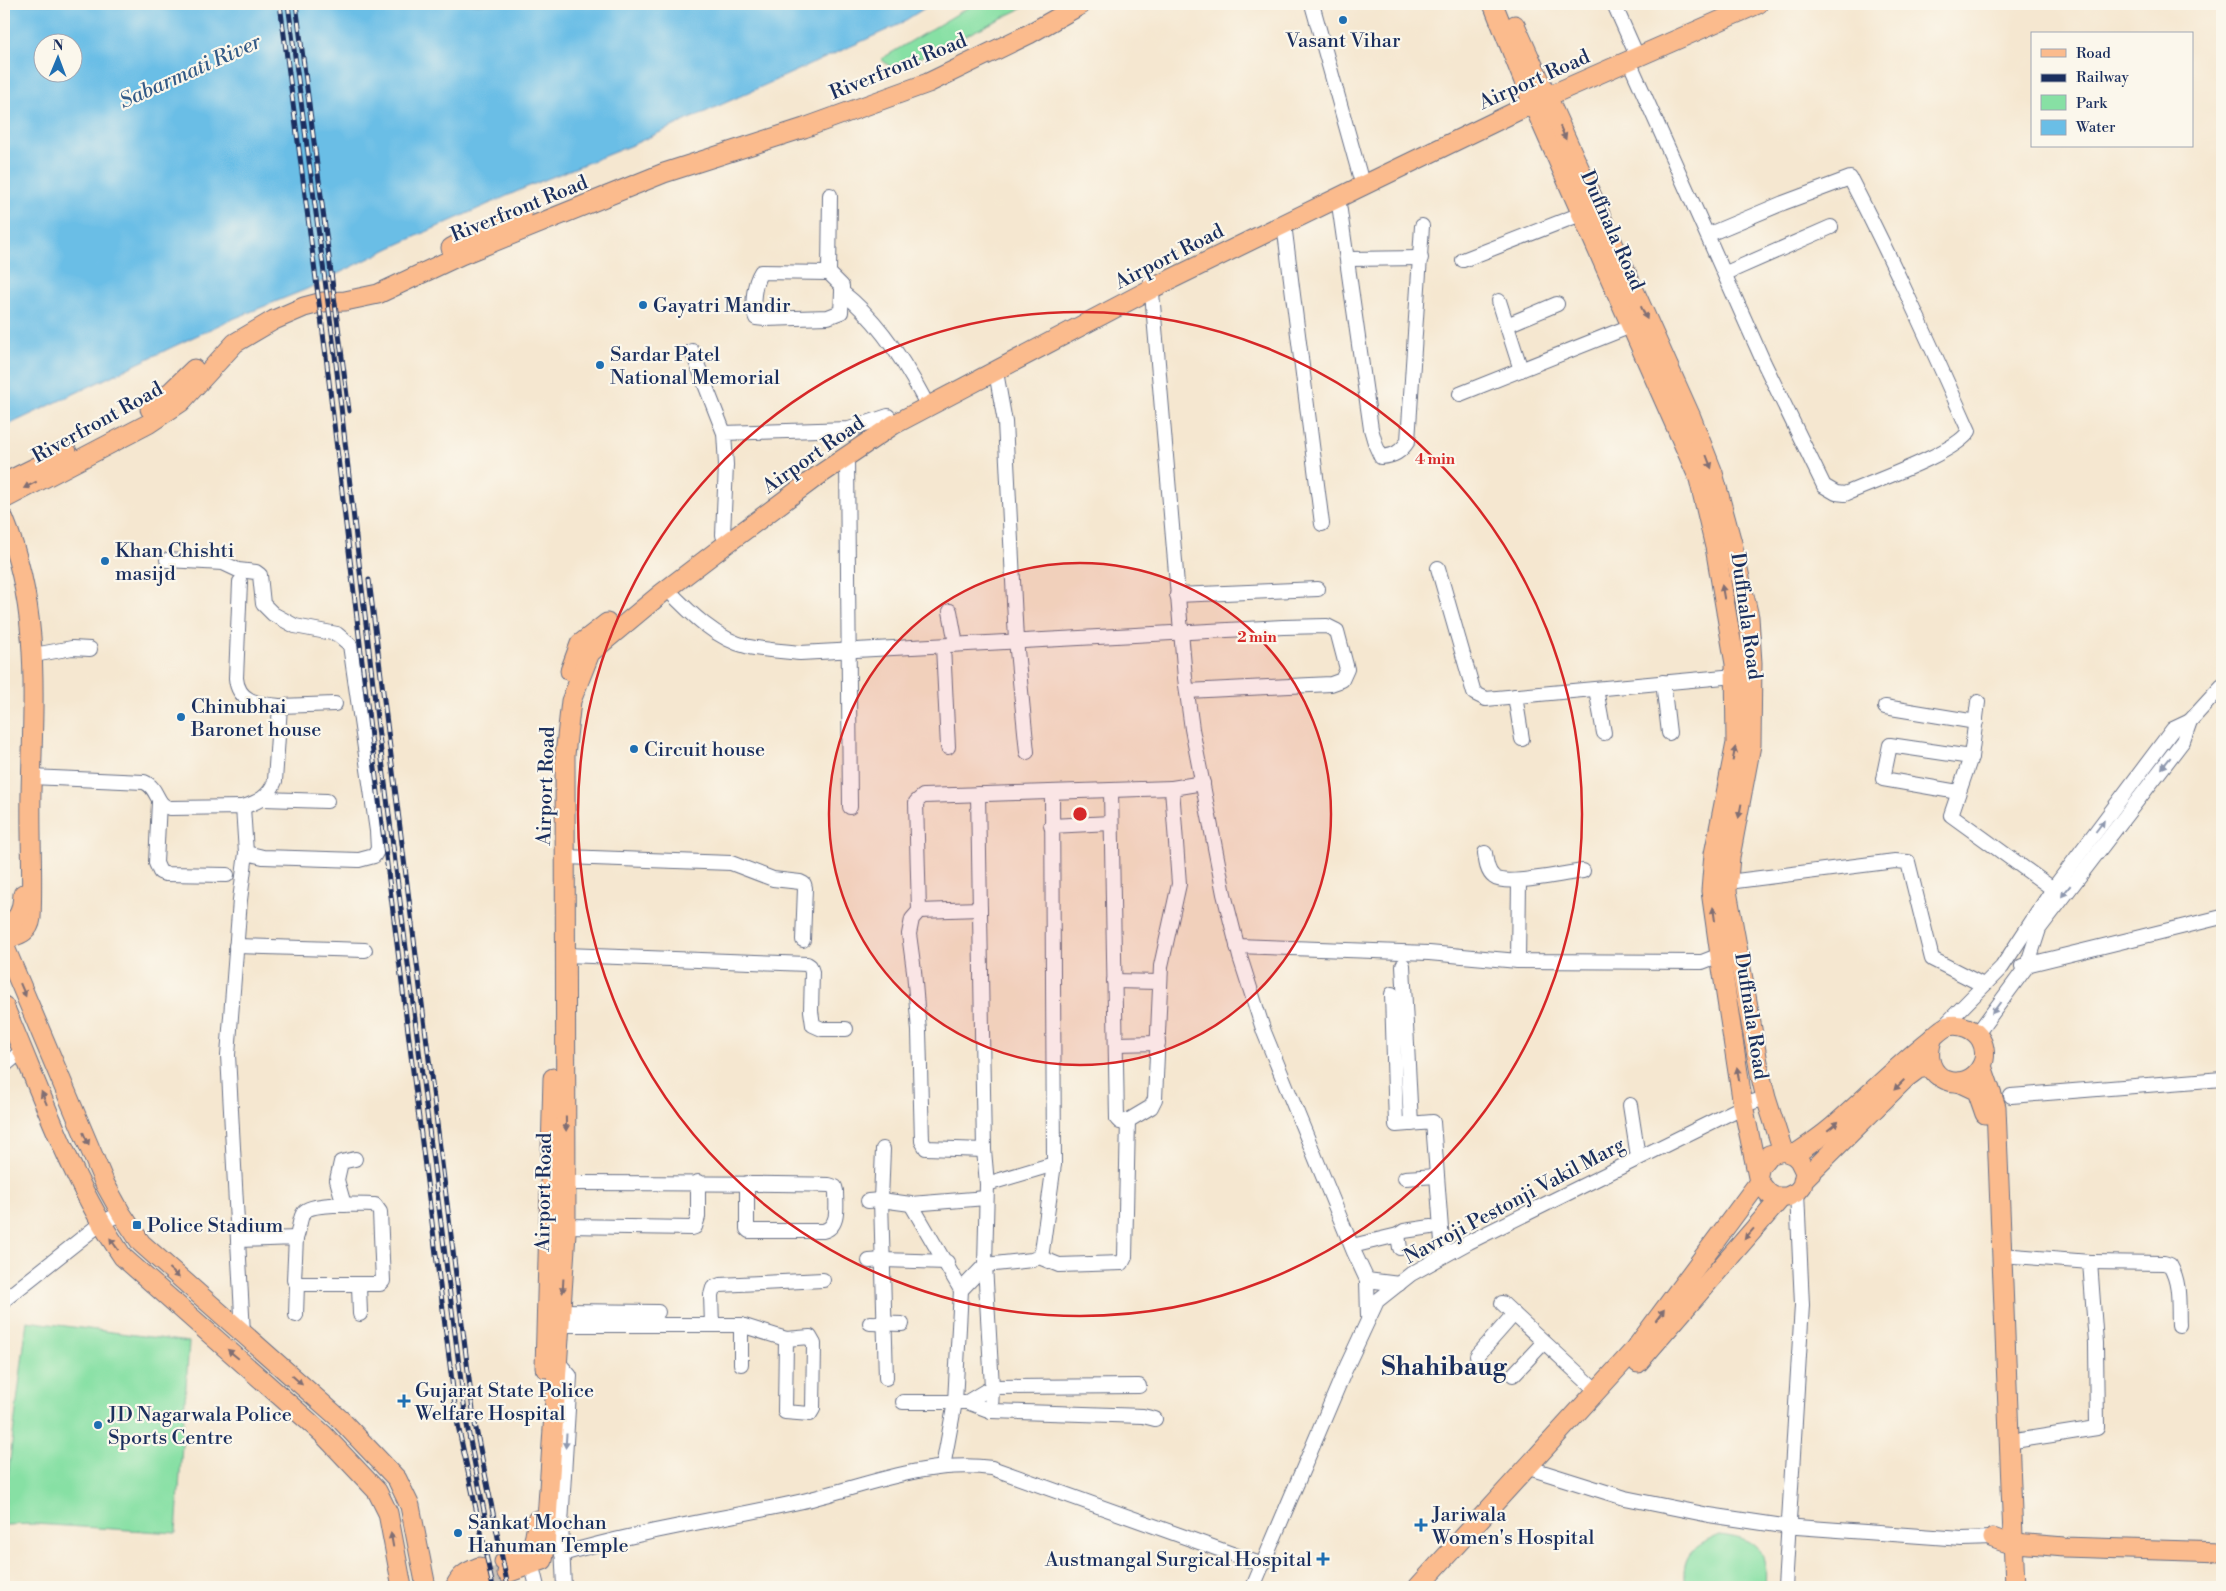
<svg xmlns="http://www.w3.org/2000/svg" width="2226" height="1591" font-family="'Libre Bodoni',serif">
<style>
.green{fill:#87e0a4;stroke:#518881}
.water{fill:#6abee6;stroke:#4276a2;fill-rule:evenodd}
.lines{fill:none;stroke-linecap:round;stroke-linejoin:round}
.major-tunnel{stroke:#c9c2b9;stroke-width:19;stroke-dasharray:19 9;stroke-linecap:butt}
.minor-casing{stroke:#676f86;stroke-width:16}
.major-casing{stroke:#676f86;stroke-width:21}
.minor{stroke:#fff;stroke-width:14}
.major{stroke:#fbbb8d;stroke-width:19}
.rail-casing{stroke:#1b2f5e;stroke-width:5}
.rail{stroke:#fbf7ec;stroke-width:3;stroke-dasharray:9;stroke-linecap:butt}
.oneway{fill:#806e73}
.oneway2{fill:#8d97ae}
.ring{fill:none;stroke:#d62828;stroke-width:2.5}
.poi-dot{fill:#1f6fb2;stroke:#fbf7ec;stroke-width:2}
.labels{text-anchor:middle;stroke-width:4.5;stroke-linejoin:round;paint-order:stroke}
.poi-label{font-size:20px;fill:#1b2f5e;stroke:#fbf7ec;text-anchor:start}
.street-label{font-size:20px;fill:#1b2f5e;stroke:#fbf7ec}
.water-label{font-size:21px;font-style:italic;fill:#335a87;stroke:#fbf7ec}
.district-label{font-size:25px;font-weight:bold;fill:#1b2f5e;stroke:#fbf7ec}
.centre{fill:#d62828;stroke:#fbf7ec;stroke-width:2.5}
.ring-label{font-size:15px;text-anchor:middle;font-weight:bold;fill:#d62828;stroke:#fbf7ec;stroke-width:4.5;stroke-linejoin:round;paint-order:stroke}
</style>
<rect width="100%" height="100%" fill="#fbf7ec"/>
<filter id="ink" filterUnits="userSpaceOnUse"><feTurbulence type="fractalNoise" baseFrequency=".02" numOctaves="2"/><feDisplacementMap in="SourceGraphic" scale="10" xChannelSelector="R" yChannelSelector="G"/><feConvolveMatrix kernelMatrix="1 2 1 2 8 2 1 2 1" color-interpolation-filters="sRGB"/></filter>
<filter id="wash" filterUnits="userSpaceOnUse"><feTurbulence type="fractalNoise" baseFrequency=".0096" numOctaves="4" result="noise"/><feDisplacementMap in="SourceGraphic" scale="20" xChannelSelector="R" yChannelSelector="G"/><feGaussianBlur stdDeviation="1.12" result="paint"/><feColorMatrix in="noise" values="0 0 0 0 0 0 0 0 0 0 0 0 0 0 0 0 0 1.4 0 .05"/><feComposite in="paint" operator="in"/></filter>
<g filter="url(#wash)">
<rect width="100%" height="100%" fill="#f5e7d0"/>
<g class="green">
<path d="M974,4H1031L894,70L881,59Z"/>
<path d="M27,1321L189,1342L176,1533L35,1524L4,1525V1508Z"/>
<path d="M1719,1535C1754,1539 1769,1548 1765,1587H1685C1680,1556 1693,1546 1719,1535Z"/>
</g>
<path class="water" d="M4,4H931L898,25L632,145L527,187L390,248L307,289L223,323L4,427ZM42,42H72V72H42Z"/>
</g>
<g filter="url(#ink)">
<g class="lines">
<path class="major-tunnel" d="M482,1581L507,1573"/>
<defs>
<g id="minor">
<path d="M1312,4L1360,176"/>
<path d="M1614,4L1634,49"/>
<path d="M1629,61L1707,235L1783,203L1850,178C1893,261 1931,346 1969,431C1956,453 1872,482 1845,494L1836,493L1824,486L1764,363L1707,235"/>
<path d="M1338,197L1371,429L1376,446L1381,457C1394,456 1401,452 1408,441L1422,226"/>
<path d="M1284,224L1322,524"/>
<path d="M1348,259L1421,258"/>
<path d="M1463,260L1581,214"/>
<path d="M829,273L830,195"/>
<path d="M1726,273L1831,227"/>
<path d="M1151,281L1185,678L1192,729L1224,894L1240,957L1264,1032L1354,1252L1367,1280L1399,1284"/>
<path d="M842,292V286L829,273L761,272C754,283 751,305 756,318L765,319L828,317L841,312L842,292C877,319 903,359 923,397"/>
<path d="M1499,301L1521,370"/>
<path d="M1507,325L1557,304"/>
<path d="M692,351L724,433"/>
<path d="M996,372L1005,422L1016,640L1027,752"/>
<path d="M1460,394L1631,326"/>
<path d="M847,456L850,807"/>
<path d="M723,535L726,465L724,433L849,429L888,416"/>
<path d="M167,560L223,563L238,570L256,572L260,575L263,604L273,614L295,626L337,634L350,645L377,831L378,849L374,856L359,860L263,857L246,853"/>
<path d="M1438,568L1474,693L1486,699L1735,676"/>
<path d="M240,582L236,678C238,703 260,704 280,706L275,781C269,797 258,802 243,807"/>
<path d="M667,589C689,612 717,640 749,647C766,650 783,651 800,653L1283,627L1327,626L1337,631L1347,669L1342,680L1331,684L1187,691"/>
<path d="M1177,595L1318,589"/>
<path d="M950,611L956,644"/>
<path d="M943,646L948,747"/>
<path d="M34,655L72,648L90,649"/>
<path d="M1663,682L1669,733"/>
<path d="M1596,689L1604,733"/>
<path d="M1515,696L1522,739"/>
<path d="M1978,702L1971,757L1951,815L2053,889"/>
<path d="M280,706L335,704"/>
<path d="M1885,707L1976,722"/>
<path d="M31,777L144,782C159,788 155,805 170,808L243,807L246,853L240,900L228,1055L243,1333"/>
<path d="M1111,791L1117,1119L1120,1122L1124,1123L1151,1107L1155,1099L1161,966L1179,884L1172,788L1203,783"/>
<path d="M1958,792L1883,779L1890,745L1971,757"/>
<path d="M263,799L327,801"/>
<path d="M159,802L156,863L160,872L165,874L227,875"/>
<path d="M1051,826L1111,823"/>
<path d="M1485,853C1486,861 1487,872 1494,877C1506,887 1566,873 1583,871"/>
<path d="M565,857L731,863L773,879L800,882L804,884L805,888L803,940"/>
<path d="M1728,882L1895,861L1908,862L1932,959L1983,985"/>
<path d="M919,911L980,909"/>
<path d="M236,946L365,950"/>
<path d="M1237,946L1429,953L1518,961L1702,962L1720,955"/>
<path d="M565,955L807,964L810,966L812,972L811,1011L813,1025L822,1029H846"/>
<path d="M1518,961L1519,881"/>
<path d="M1403,965L1411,1124"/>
<path d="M2022,966L2222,917"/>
<path d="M1114,981L1159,982"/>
<path d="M1392,994L1396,1125L1433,1122L1443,1256"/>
<path d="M1941,1029L2002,967L2053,889L2173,729L2190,721"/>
<path d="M1977,1034L2027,966L2039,929L2183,741L2190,721L2222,686"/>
<path d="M1116,1044L1158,1043"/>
<path d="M4,1066L23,1050"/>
<path d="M2011,1096L2222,1079"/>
<path d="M1630,1105L1638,1157"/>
<path d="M883,1149L881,1200L886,1378"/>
<path d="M984,1150L926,1148L922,1141L919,1031L914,971L909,934L912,919L919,911L916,802L923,796L1172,788"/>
<path d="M1405,1178L1437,1176"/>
<path d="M567,1183C654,1183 742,1183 829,1185L835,1187L836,1191C836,1206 840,1227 823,1231H749L747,1229V1183"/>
<path d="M987,1184L1054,1164"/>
<path d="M868,1201L881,1200L911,1204L986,1198"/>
<path d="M911,1204L961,1290L955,1402L943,1467"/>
<path d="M344,1205L337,1180L341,1162L355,1159"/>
<path d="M566,1226L692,1228L695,1227L698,1217V1182"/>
<path d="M1398,1235L1404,1231L1431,1227"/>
<path d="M296,1238C300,1230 299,1218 304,1212C313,1202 361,1205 375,1205L380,1212L383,1281L380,1284H297"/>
<path d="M238,1240L296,1238L294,1280L297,1284L296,1315"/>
<path d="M1352,1246L1398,1235L1400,1248"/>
<path d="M2001,1255L2090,1262L2096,1343L2097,1428L2008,1442"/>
<path d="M1039,1257L1042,1251L1054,1164L1052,792"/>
<path d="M869,1261L883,1260L947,1262"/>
<path d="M2090,1262L2164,1263L2170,1265C2181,1283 2178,1305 2179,1325"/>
<path d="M1367,1280L1368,1316"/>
<path d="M359,1285L360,1314"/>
<path d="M961,1290L985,1265L1032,1260L1039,1257L1059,1265L1122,1263L1125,1257L1128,1120"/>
<path d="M4,1300L100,1224L121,1213"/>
<path d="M1502,1303L1597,1391"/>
<path d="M561,1311L658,1312"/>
<path d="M870,1323L902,1324"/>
<path d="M560,1325H741L786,1339L810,1337L814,1344L813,1409L810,1414L785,1412L786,1339"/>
<path d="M712,1325L711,1295L713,1288L720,1285L823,1280"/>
<path d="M741,1325V1364"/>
<path d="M1477,1356L1514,1314"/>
<path d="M551,1362H558L570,1376L561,1524L564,1587"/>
<path d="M1513,1375L1544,1342"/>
<path d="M903,1402H967L992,1387L985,1265L987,1184L984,1150L978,794"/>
<path d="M967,1402L991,1411L1143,1416L1155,1419"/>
<path d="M991,1411L992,1387L1139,1386"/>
<path d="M1526,1467L1625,1498L1709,1515L1783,1526L1962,1539L1993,1538"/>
<path d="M562,1554C640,1531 723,1519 803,1501C865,1486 927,1459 992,1468L1263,1565"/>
<path d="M532,1566L537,1587"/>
<path d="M1253,1587L1345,1370L1377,1301L1411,1274L1469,1242L1736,1110L1743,1105L1766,1098"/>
<path d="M1785,1587L1802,1305L1797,1192"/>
</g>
<g id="major">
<path d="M1493,4L1533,104L1699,479L1715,547L1735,664L1736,743L1714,854L1711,891L1720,955L1743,1105L1759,1182L1768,1193L1774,1197H1787L1797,1192L1802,1186L1805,1172L1799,1160L1794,1155L1783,1151L1769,1155L1760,1166L1758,1174"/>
<path d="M1515,25L1691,417L1713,473L1732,543L1749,617L1752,663L1751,745L1730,857L1727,891L1760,1073L1766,1098L1783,1151"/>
<path d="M451,248L475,235L522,217"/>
<path d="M150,409L158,404L194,369"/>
<path d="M4,483L67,452"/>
<path d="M4,499L148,424L181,402L235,343L274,320L304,307L323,302L345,301L378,294L461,255L664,173L804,128L928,83L1029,34L1082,4"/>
<path d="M4,519C41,609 33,697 31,793C30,835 33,877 31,918C29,934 17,935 4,940"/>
<path d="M570,671L580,644L607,623"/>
<path d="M4,926C20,920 22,910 23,894"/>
<path d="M4,945L105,1184L121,1213L141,1243L340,1419L397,1479L410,1506L426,1587"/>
<path d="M4,1006C40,1089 71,1182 123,1257L323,1434L377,1491L388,1513L402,1587"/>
<path d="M1982,1066L1996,1107L2015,1587"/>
<path d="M1958,1082L1977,1091L1985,1114"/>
<path d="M1794,1155C1809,1145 1824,1135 1837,1123C1868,1096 1897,1066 1930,1040C1936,1035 1940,1029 1948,1026C1960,1023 1975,1029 1981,1040C1985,1047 1986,1058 1982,1065C1967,1097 1916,1082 1933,1037"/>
<path d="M1804,1179L1906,1078L1918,1069L1930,1067L1937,1075"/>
<path d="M1638,1363L1781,1198"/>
<path d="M545,1368L553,1078"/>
<path d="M1993,1538L2004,1542L2064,1547L2222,1552"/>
<path d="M504,1562C531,1556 535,1547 537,1520"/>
<path d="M507,1573L543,1560L545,1549L566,1233L565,755L571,701L590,653L662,593L729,542L812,480L893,425L1153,288L1358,188L1546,97L1758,4"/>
<path d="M455,1587C460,1575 467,1572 479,1567"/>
<path d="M474,1587L482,1581"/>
<path d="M1418,1587L1635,1349L1759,1182"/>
</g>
</defs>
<use href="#minor" class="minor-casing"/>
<use href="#major" class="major-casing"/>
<use href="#minor" class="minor"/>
<use href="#major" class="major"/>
<defs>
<g id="rail">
<path d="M280,4L326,356L371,737L457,1421L493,1587"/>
<path d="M288,4L335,355L379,736L466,1420L486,1521"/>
<path d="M296,4L349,411"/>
<path d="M369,580L474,1419L508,1587"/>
</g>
</defs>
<use href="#rail" class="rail-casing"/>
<use href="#rail" class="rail"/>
</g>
<defs><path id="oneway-solid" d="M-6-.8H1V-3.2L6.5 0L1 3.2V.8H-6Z" transform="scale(1.25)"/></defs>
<g class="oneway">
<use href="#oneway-solid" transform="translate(1563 133) rotate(66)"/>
<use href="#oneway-solid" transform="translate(1644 313) rotate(65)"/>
<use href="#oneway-solid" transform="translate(1709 462) rotate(69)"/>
<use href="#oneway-solid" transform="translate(30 485) rotate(153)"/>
<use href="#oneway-solid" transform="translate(1723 592) rotate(-100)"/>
<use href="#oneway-solid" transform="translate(1734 754) rotate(-79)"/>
<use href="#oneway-solid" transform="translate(1740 811) rotate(101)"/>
<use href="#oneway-solid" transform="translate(1714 914) rotate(-98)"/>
<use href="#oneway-solid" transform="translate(23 990) rotate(67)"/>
<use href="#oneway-solid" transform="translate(1738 1074) rotate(-99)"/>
<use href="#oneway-solid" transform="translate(1899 1085) rotate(135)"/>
<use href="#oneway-solid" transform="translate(44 1098) rotate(-113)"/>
<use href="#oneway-solid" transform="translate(566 1124) rotate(89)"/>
<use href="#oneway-solid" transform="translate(1833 1126) rotate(-40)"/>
<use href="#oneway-solid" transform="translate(86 1139) rotate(67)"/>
<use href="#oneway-solid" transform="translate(1749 1234) rotate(131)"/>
<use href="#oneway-solid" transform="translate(114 1244) rotate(-125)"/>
<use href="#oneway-solid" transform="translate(174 1273) rotate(42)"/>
<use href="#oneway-solid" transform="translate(563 1286) rotate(93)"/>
<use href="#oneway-solid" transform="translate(1660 1315) rotate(-53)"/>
<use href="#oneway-solid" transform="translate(233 1354) rotate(-140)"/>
<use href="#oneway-solid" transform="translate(297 1380) rotate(42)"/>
<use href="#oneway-solid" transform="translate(392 1540) rotate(-100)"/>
</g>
<g class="oneway2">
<use href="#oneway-solid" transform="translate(2166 763) rotate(128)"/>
<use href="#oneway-solid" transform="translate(2100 826) rotate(-53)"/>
<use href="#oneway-solid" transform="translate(2066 891) rotate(128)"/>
<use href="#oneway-solid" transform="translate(1996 1008) rotate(127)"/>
<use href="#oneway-solid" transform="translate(566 1441) rotate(94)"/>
</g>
</g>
<circle cx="1080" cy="814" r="251" fill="#d62828" fill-opacity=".12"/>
<g class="ring">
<circle cx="1080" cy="814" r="251"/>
<circle cx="1080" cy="814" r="502"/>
</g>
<g class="poi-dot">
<circle cx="1343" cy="20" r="5"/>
<circle cx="643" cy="305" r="5"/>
<circle cx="600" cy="365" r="5"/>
<circle cx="105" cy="561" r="5"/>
<circle cx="181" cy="717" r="5"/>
<circle cx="634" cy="749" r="5"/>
<rect x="132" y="1220" width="10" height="10" rx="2.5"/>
<path d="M401.5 1393.5h5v5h5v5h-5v5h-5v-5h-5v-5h5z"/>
<circle cx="98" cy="1425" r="5"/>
<path d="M1418.5 1517.5h5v5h5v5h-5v5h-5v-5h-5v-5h5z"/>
<circle cx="458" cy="1533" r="5"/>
<path d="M1320.5 1551.5h5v5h5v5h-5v5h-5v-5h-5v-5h5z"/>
</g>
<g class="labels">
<g class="poi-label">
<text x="1343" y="47" text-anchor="middle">Vasant Vihar</text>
<text x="653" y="312">Gayatri Mandir</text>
<text x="610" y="361">Sardar Patel<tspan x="610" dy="23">National Memorial</tspan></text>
<text x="115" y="557">Khan Chishti<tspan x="115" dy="23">masijd</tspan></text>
<text x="191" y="713">Chinubhai<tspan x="191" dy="23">Baronet house</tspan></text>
<text x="644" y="756">Circuit house</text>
<text x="147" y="1232">Police Stadium</text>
<text x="415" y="1397">Gujarat State Police<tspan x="415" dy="23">Welfare Hospital</tspan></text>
<text x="108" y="1421">JD Nagarwala Police<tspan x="108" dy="23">Sports Centre</tspan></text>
<text x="1432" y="1521">Jariwala<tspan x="1432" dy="23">Women's Hospital</tspan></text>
<text x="468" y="1529">Sankat Mochan<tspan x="468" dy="23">Hanuman Temple</tspan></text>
<text x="1312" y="1566" text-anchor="end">Austmangal Surgical Hospital</text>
</g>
<g class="street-label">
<text transform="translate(898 66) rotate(-22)" y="7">Riverfront Road</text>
<text transform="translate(1534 79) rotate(-24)" y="7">Airport Road</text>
<text transform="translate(519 208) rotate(-22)" y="7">Riverfront Road</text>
<text transform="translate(1613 230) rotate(66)" y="7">Duffnala Road</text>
<text transform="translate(1169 256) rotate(-27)" y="7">Airport Road</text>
<text transform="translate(97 422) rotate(-29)" y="7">Riverfront Road</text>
<text transform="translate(813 454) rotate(-35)" y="7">Airport Road</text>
<text transform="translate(1747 616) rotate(82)" y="7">Duffnala Road</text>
<text transform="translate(545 786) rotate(-88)" y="7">Airport Road</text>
<text transform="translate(1752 1016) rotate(81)" y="7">Duffnala Road</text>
<text transform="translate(543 1192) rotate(-89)" y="7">Airport Road</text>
<text transform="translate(1514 1200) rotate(-28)" y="7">Navroji Pestonji Vakil Marg</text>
</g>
<g class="water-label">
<text transform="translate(190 71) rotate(-24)" y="7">Sabarmati River</text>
</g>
<g class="district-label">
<text x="1444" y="1375">Shahibaug</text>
</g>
</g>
<circle cx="1080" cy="814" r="8" class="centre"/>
<g class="ring-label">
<text x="1435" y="464">4 min</text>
<text x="1257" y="642">2 min</text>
</g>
<rect width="2226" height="1591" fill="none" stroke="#fbf7ec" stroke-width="20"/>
<rect x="2031" y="32" width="162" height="115" fill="#fbf7ec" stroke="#a1a7b3"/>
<rect x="2041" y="49" width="25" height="8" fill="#fbbb8d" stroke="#a1a7b3"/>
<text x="2076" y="58" font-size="15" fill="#1b2f5e">Road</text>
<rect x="2041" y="74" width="25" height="8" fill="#1b2f5e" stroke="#a1a7b3"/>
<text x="2076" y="82" font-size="15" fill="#1b2f5e">Railway</text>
<rect x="2041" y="95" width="25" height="15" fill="#87e0a4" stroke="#a1a7b3"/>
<text x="2076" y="108" font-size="15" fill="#1b2f5e">Park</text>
<rect x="2041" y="120" width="25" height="15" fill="#6abee6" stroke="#a1a7b3"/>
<text x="2076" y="132" font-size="15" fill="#1b2f5e">Water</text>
<g transform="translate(58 58) rotate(1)"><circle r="24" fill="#fbf7ec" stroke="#a1a7b3"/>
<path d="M0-4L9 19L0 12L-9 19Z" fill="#1f6fb2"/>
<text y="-8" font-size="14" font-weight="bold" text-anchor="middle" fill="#1b2f5e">N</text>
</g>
</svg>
